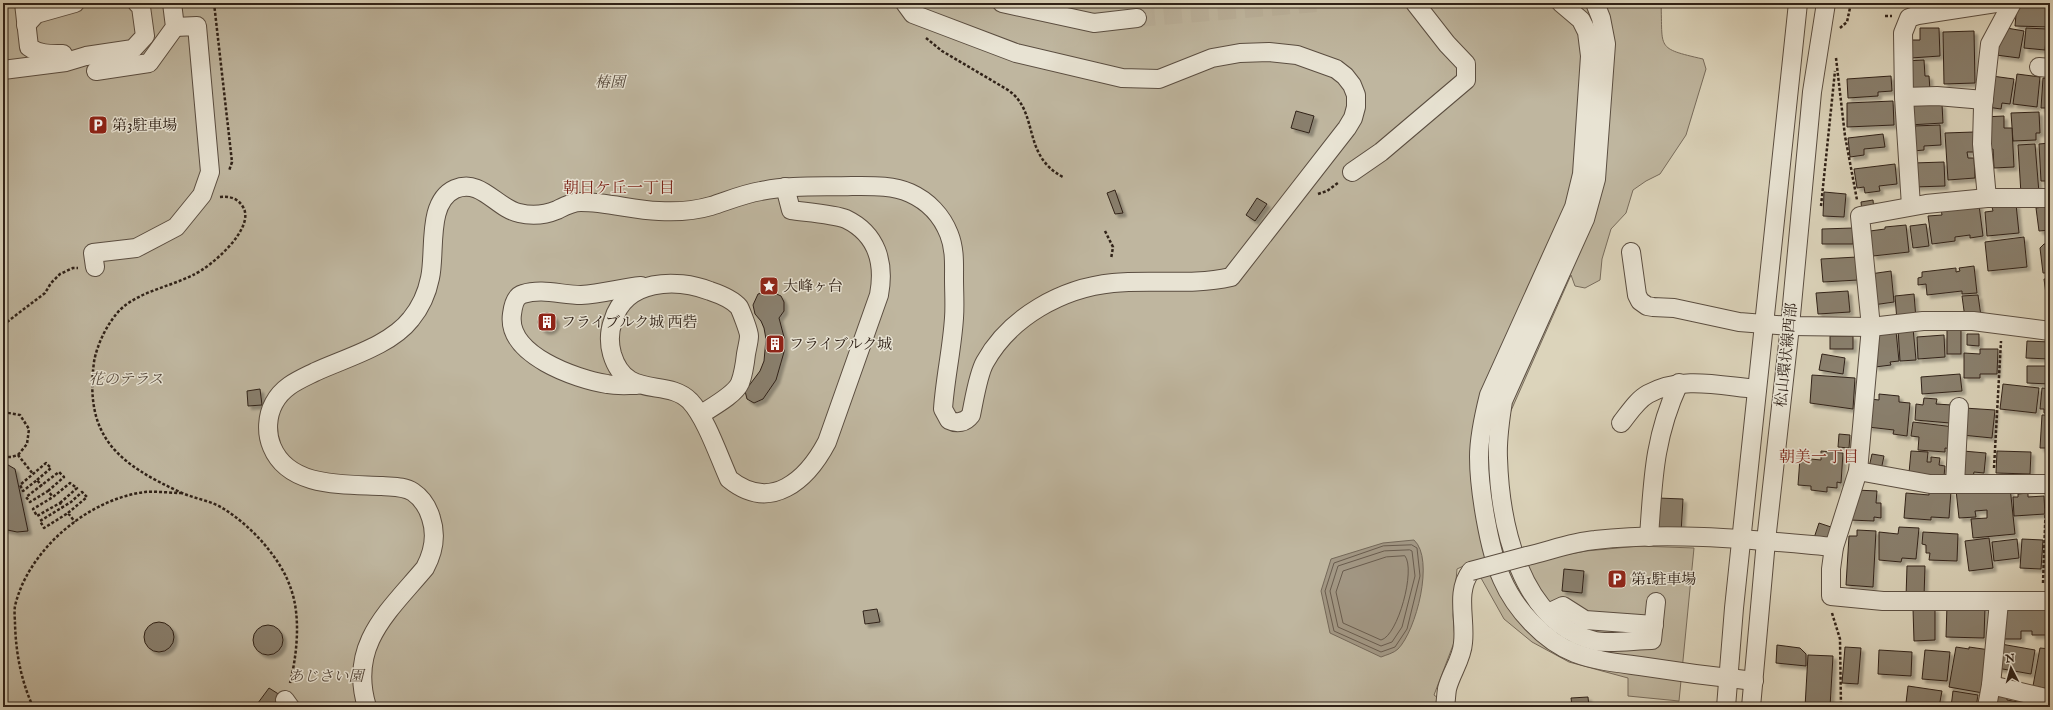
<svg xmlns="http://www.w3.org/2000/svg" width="2053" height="710" font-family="'IM FELL English','Noto Serif JP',serif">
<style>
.green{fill:#bfb69f;stroke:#786c5c}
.water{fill:#a29784;stroke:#746859}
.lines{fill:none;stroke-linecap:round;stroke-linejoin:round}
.shore{stroke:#695c4e;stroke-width:1}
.building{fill:#897f6d;stroke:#302218;filter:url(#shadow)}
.minor-tunnel{stroke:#bab09a;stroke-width:18;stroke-dasharray:18 9;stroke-linecap:butt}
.minor-casing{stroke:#5b4e41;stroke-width:20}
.path{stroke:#302218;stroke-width:2.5;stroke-dasharray:3 2;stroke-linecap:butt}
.minor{stroke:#e8e3d3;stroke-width:18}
.minor-bridge-casing{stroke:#5b4e41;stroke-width:20;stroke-linecap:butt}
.minor-bridge{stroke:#e8e3d3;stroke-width:18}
.labels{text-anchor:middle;stroke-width:3;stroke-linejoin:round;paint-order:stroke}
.park-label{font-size:15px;font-style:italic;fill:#54473a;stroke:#e8e3d3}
.poi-label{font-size:15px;fill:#302218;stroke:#e8e3d3;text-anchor:start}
.street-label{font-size:15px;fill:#302218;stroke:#e8e3d3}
.neighbourhood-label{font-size:16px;fill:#7a1f14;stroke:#e8e3d3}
</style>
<defs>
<filter id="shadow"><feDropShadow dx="3.5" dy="3.5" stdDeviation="1" flood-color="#0004"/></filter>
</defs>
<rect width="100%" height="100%" fill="#dcd4bb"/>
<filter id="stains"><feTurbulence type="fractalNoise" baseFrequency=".005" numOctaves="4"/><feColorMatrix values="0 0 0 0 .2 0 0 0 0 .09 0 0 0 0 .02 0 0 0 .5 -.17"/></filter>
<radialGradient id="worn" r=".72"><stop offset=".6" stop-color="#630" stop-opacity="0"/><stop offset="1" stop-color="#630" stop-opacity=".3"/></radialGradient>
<path class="green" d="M3,3H1661C1663,49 1655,48 1703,59L1706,69L1686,135L1660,174L1646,181L1633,190L1626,213L1611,229L1602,259L1600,280L1585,288L1575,286L1571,275L1506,422L1505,488L1523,563L1586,551L1639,546L1694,548L1679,701L1628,696V678L1569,662L1532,642L1504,619L1472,562L1457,569L1453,615L1455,640L1434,695L1450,707H3Z"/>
<path class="water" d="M1414,540C1435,559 1416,631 1398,649C1394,653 1386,655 1381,657L1330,633L1321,591L1331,559L1383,543Z"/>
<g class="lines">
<g class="shore">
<path d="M1412,545L1417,548L1420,576L1407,629L1395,647L1381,652L1334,631L1325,591L1334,563L1383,546Z"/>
<path d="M1410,550L1412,551L1415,576L1402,627L1392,642L1381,646L1338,627L1330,591L1338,566L1384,551Z"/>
<path d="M1405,556C1416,569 1398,636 1381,640L1343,623L1336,592L1343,571L1386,557Z"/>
</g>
</g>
<g class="building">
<path d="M2017,3H2050V27L2015,26Z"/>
<path d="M2001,27L2024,31L2019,58L1996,55Z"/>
<path d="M1920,28H1939L1940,56L1911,58L1910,40H1920Z"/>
<path d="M2026,28L2047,29L2045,50L2024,48Z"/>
<path d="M2048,30H2050V49H2047Z"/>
<path d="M1974,31L1975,83L1944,84L1943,32Z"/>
<path d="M1924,60L1925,76H1929L1930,90L1906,91L1904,61Z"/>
<path d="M2017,74L2040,77L2037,107L2013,104Z"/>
<path d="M1891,76L1892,91L1878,92V96L1848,98L1847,79Z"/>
<path d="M1992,76L2014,79L2010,104L2002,103L2001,109L1987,107Z"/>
<path d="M2043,78L2050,79V108H2041Z"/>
<path d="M1893,101L1894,125L1847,127V103Z"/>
<path d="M1942,104L1943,123L1909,125L1908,105Z"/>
<path d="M1296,111L1314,116L1309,133L1291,128Z"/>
<path d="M2039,112L2040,133H2036V140L2013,141L2011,113Z"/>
<path d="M2004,116V128H2012L2014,167L1994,168L1993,149H1985L1983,117Z"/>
<path d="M1940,125L1941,145L1924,146V150L1913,151L1914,126Z"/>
<path d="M1974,132L1975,152H1967L1968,158H1974L1975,178L1948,180L1945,133Z"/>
<path d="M1883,134L1885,147L1864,149V155L1850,157L1848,138Z"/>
<path d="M2050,143V181H2041L2039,144Z"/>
<path d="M2035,144L2039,193L2021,194L2018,145Z"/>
<path d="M1944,162L1945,186L1914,187L1913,163Z"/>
<path d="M1895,164L1897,184L1879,186L1880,191L1865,193L1864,187L1857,188L1854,169Z"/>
<path d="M1115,190L1123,213L1115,214L1107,193Z"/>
<path d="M1824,192L1846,194L1844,217L1823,216Z"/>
<path d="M1257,198L1267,204L1255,221L1246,215Z"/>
<path d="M1873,200L1874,210L1862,212L1861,202Z"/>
<path d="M2016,204L2019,233L1987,236L1985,212L1993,211L1992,207Z"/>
<path d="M1979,205L1983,236L1970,238V235L1955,237V241L1932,244L1928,216L1942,215L1941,209Z"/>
<path d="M2050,206V230L2039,231L2036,208Z"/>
<path d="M1926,224L1929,246L1913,248L1910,226Z"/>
<path d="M1906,225L1909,252L1873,256L1870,231L1885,229V227Z"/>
<path d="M1853,228V244H1822V229Z"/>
<path d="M2024,237L2027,267L1988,271L1985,242Z"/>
<path d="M2050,243V304L2047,302L2044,279H2048V273H2043L2040,248L2044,244Z"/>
<path d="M1857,257L1858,280L1823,282L1821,259Z"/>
<path d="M1974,266L1977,293L1962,294V291L1927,295L1926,284L1918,285V278L1922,277V272L1956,268V272L1960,271L1959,268Z"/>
<path d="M1891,271L1894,302L1873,305L1870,274Z"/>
<path d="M770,291L781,296L784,302V311L779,318L784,337V352L776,380L763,399L754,403L747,399L745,391L760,371L764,361L766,339L764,328L761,321L755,314L753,305L758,294Z"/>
<path d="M1848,291L1850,312L1818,314L1816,293Z"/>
<path d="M1914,294L1916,319L1897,321L1895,296Z"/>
<path d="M1978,295L1981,316L1965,318L1962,296Z"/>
<circle cx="547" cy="322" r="9"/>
<path d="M1913,328L1916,360L1900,361L1898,329Z"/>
<rect x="1947" y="328" width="14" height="26"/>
<path d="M1896,331L1899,361L1890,362L1891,365L1875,367L1872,337Z"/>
<path d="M1967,334H1979V346L1967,345Z"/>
<path d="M1944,335L1945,357L1918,359L1917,337Z"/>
<rect x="1830" y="336" width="23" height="13"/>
<path d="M2027,341L2050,342V359L2026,358Z"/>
<path d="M1980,349H1998L1997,374H1980V378H1964V353L1980,354Z"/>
<path d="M1822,354L1845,358L1843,374L1819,370Z"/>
<path d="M2027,366H2050V384L2027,383Z"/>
<path d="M1960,374L1962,391L1922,394L1921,377Z"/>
<path d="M1812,375L1855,378L1853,409L1810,403Z"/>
<path d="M2003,384L2039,388L2036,413L2000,409Z"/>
<path d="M2042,388L2050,389V414L2044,413V409H2040Z"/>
<path d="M260,389L262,405L248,406L247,391Z"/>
<path d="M1879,394L1899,396V402L1910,403L1907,436L1893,434L1894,430L1868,427L1870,399L1879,400Z"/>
<path d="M1924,398L1937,399L1936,404L1952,405L1950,423L1915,420L1916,404L1923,405Z"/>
<path d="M1964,408L1995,410L1992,438L1962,435Z"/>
<path d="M2042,415H2050V448H2040Z"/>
<path d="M1913,422L1954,427L1953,449L1945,448V452L1918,450L1919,437L1911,436Z"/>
<path d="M1839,434L1850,435L1849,448L1838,447Z"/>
<path d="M1821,451L1843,453L1841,483L1837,482V488L1827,487V492L1811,490V486L1798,485L1800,458L1821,460Z"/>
<path d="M1911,451L1928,452L1927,462H1931V457L1940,458L1939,465L1945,466L1944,476L1909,473Z"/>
<path d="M1963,451L1986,453L1984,473L1974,472L1973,477L1960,476Z"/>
<path d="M1997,451L2031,452L2030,474L1996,473Z"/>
<path d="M1872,454L1884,456L1881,470L1869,467Z"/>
<path d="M3,462L15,469L28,531L17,532L3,529Z"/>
<path d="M2010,487L2015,534L1973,538L1971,519L1987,518V510L1975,511L1976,517L1959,518L1956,490Z"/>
<path d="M1856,490L1877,491L1876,503H1881V518L1874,517V521L1850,520Z"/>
<path d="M1929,490L1951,491L1949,518L1931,517V520L1904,518L1906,493L1929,495Z"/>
<path d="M2028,493V497L2044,496L2045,514L2014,516L2013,497H2018V494Z"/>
<path d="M1658,498L1683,499L1681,533L1656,532Z"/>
<path d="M1819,523L1834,528L1829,544L1814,538Z"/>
<path d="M1899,527L1919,528L1916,559L1902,558L1901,562L1879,560V532L1898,534Z"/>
<path d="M1857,530L1876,531L1873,587L1846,585L1849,536H1857Z"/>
<path d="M1923,532L1958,534L1957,561L1929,560L1930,553H1926V545L1922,544Z"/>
<path d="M1989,538L1993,568L1969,571L1965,541Z"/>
<path d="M2017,539L2019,558L1994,561L1992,542Z"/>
<path d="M2022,539L2043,540L2041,569L2020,568Z"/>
<path d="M2046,555H2050V576H2047Z"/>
<path d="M1907,566H1925L1924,597H1906Z"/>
<path d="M1564,569L1584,571L1582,593L1562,591Z"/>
<path d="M1947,605L1985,607L1984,638L1946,637Z"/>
<path d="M1935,608V640L1914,641L1913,609Z"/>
<path d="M2002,608L2047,609L2046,635H2032V631H2021V639H2001Z"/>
<path d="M877,609L880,622L865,624L863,611Z"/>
<circle cx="159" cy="637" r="15"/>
<circle cx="268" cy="640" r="15"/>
<path d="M2001,644L2035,650L2031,674L1997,668Z"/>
<path d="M1777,645L1800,648L1806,654V666L1776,663Z"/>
<path d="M1845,647L1861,648L1858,684L1842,683Z"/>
<path d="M1956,647L1969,649V647L1990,650L1983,693L1949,687Z"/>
<path d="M2040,648L2050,649V689L2033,686Z"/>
<path d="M1879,650L1912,652L1911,676L1878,674Z"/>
<path d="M1925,650L1950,652L1947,681L1922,679Z"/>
<path d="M1808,655L1833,656L1830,707H1805Z"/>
<path d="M1908,686L1942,691L1939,707L1906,703Z"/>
<path d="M269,688L280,695L272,707H255Z"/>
<path d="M1953,691L1978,695L1976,707H1951Z"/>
<path d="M1994,694L2007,696V700L2046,707H1996L1997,703L1993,702Z"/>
<path d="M1588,697L1589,707H1560L1572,706L1571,698Z"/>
<path d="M1533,704V707H1515L1514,705Z"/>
</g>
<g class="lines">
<path class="minor-tunnel" d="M1137,18L1316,3"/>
<defs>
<g id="minor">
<path d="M24,3L29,47C40,55 51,54 63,54"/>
<path d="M1002,3L1094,23L1137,18"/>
<path d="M1561,3L1581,20L1587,32L1590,56L1582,174L1574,207L1489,395C1484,415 1479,436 1479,457C1479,489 1489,550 1502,579C1515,609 1544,641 1575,653C1596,661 1618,663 1640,666C1678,672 1716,677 1754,681"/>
<path d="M1595,3L1601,18L1606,44L1596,179L1585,219L1503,401C1500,420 1497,439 1498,458C1500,524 1520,623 1595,641C1608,644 1637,640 1652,640L1656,602"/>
<path d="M26,25L36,14L75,3"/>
<path d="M2039,67L2050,68"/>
<path d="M3,70L66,62L86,56L133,49L145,36L141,7L137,3"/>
<path d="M96,71L149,63L175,27L172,3"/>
<path d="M1904,97L1937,96L1984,100"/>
<path d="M1352,172L1381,152L1466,80V64L1447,44L1415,3"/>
<path d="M1987,198L1982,144L1983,107L1990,44L2012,3"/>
<path d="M2050,198H1987L1926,204L1860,216L1871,327L1858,471L1834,547L1831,569V596L1883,601H2050"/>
<path d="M1911,206L1904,97L1903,33L1909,18L1918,15L1996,3"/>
<path d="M1631,252L1637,295L1640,301L1647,306L1653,307L1674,308L1739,322L1790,326L1871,327L1923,321H1973L2050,331"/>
<path d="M95,267L93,253L136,248L176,227L202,195L210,172L197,26L175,27"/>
<path d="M637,385C627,385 617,386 607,384C576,379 506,355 512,314C513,306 515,296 523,294C542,288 562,295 581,295C602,294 621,288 641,286"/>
<path d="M700,415C710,408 735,395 740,383C743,375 745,363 746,354C747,348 749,341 749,336C749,331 741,311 739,307C733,300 719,294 710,291C676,278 625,279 613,321C609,332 609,343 612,354C626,401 666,377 690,401C706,418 719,457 729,479C771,513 807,480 827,442L879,295C885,263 877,234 846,219C834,214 804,212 791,210L785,187"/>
<path d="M1621,423C1629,413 1637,400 1648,394C1682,375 1721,386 1757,389"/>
<path d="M1858,471L1930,484H2050"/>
<path d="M1955,484L1959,407"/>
<path d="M1649,537C1653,479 1654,437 1679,383"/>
<path d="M1527,556C1549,551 1572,542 1595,540C1674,531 1755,540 1834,547"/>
<path d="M1548,613L1563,606L1585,620L1654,625"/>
<path d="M1991,685L2050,699"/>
<path d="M285,700L290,707"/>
<path d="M367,707C348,645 388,612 425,568C433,553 437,536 431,518C428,508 422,498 413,492C404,486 392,487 382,486C344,484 289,488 272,447C266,433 267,416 274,403C283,386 299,380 315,372C345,358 390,346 411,319C420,308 427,293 430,278C436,252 426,202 455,189C481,178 496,208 519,213C531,216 545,215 557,210C565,206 572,202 581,202C607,202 633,210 659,211C676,212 694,211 711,206C727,201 743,194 761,191C791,185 821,187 852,186C871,186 892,185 910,193C928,201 942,216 949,234C955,249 954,264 954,279C954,292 955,305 954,318C952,349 945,379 943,409L949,420C957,424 965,423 971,415C974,401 978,374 985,362C1010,317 1062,288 1113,283C1152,279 1192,286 1231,277L1347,128L1353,118L1356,107V95L1352,85L1345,76L1336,69L1297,55L1269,52L1240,53L1212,58L1159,79L1122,78L1016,53L913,14L905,3"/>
<path d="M1445,707C1446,701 1446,695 1447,689C1451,673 1462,659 1463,643C1466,619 1455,592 1471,571"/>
<path d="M1726,707L1734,608L1798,3"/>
<path d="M1751,707L1766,541L1790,326L1812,92L1826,3"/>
<path d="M1987,707L1991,685L1999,602"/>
</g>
</defs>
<use href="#minor" class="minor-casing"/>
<g class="path">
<path d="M214,3L232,162L229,171"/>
<path d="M1885,16H1892"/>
<path d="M1840,28L1847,22L1851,3"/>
<path d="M926,38L942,51L1008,90C1040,112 1021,155 1063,177"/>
<path d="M1836,58L1845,136L1857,200"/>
<path d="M1318,194L1327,191L1339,182"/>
<path d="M220,197C229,196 238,198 243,207C256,228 211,267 193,275C171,286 147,290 127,304C111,315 97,343 94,362C84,438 119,464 182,493C196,499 212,501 224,509C251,526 281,558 291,589C301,617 297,655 290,683"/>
<path d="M1821,206L1835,71"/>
<path d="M1105,231L1113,247L1111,259"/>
<path d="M3,325L45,293L51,283L60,274L73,268H78"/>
<path d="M3,394L4,412"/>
<path d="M3,412L20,415L29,429L27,444L18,455"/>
<path d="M3,457H11L18,455L33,474"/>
<path d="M1994,468L2001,341"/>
<path d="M37,480L51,468L46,463L20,485L23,491L37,480L42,486"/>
<path d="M48,491L64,477L59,472L26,497L30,502L48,491L53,497"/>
<path d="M60,503L77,488L70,483L53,497L33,509L37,516L60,503L63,508"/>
<path d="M68,513L87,497L82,492L71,502L40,521L44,528L68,513L75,522"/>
<path d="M2043,583L2046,500"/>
<path d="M1832,613L1840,639L1841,707"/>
<path d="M33,707C21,680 16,654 15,624C15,619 14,612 15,606C28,550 88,499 145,492C157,491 170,493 182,493"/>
</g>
<use href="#minor" class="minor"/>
<defs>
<path id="minor-bridge" d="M1471,571L1527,556"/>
</defs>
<use href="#minor-bridge" class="minor-bridge-casing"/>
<use href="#minor-bridge" class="minor-bridge"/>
</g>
<defs>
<symbol id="parking-square" viewBox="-11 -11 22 22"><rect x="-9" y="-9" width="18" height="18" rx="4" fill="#8f2418" stroke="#e8e3d3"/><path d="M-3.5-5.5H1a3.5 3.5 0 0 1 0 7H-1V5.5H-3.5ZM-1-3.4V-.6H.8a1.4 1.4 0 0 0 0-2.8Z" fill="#fff"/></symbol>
<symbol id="sight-square" viewBox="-11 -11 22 22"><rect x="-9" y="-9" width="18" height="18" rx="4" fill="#8f2418" stroke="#e8e3d3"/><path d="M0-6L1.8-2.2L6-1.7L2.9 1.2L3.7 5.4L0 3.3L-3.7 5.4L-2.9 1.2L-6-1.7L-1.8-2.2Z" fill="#fff"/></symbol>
<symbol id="building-square" viewBox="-11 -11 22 22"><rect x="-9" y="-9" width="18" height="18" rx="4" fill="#8f2418" stroke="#e8e3d3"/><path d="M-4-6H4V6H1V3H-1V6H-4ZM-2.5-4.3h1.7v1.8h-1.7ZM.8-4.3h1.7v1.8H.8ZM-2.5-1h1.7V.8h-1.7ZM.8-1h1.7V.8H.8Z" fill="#fff"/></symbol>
</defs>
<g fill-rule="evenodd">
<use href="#parking-square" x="87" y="114" width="22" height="22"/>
<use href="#sight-square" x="758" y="275" width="22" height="22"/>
<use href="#building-square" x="536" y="311" width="22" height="22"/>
<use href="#building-square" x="764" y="333" width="22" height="22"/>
<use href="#parking-square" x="1606" y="568" width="22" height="22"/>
</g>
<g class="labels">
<g class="park-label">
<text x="610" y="87">椿園</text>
<text x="126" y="384">花のテラス</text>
<text x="326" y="681">あじさい園</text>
</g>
<g class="poi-label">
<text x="112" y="130">第3駐車場</text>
<text x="783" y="291">大峰ヶ台</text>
<text x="561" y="327">フライブルク城 西砦</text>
<text x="789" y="349">フライブルク城</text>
<text x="1631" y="584">第1駐車場</text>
</g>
<g class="street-label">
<text transform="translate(1786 355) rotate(-84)" y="5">松山環状線西部</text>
</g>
<g class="neighbourhood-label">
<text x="619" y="193">朝日ケ丘一丁目</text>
<text x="1819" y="462">朝美一丁目</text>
</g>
</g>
<rect width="2053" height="710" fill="none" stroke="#dcd4bb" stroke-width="16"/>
<rect x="4" y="4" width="2045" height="702" fill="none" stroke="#302218" stroke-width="2"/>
<rect x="8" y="8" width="2037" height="694" fill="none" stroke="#302218"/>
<g transform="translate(2011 668) rotate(354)" stroke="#e8e3d3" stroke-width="3" paint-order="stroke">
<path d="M0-3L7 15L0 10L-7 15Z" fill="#302218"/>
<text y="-6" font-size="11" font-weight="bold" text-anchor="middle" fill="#302218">N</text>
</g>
<rect width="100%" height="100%" filter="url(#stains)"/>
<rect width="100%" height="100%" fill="url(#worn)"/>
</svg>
